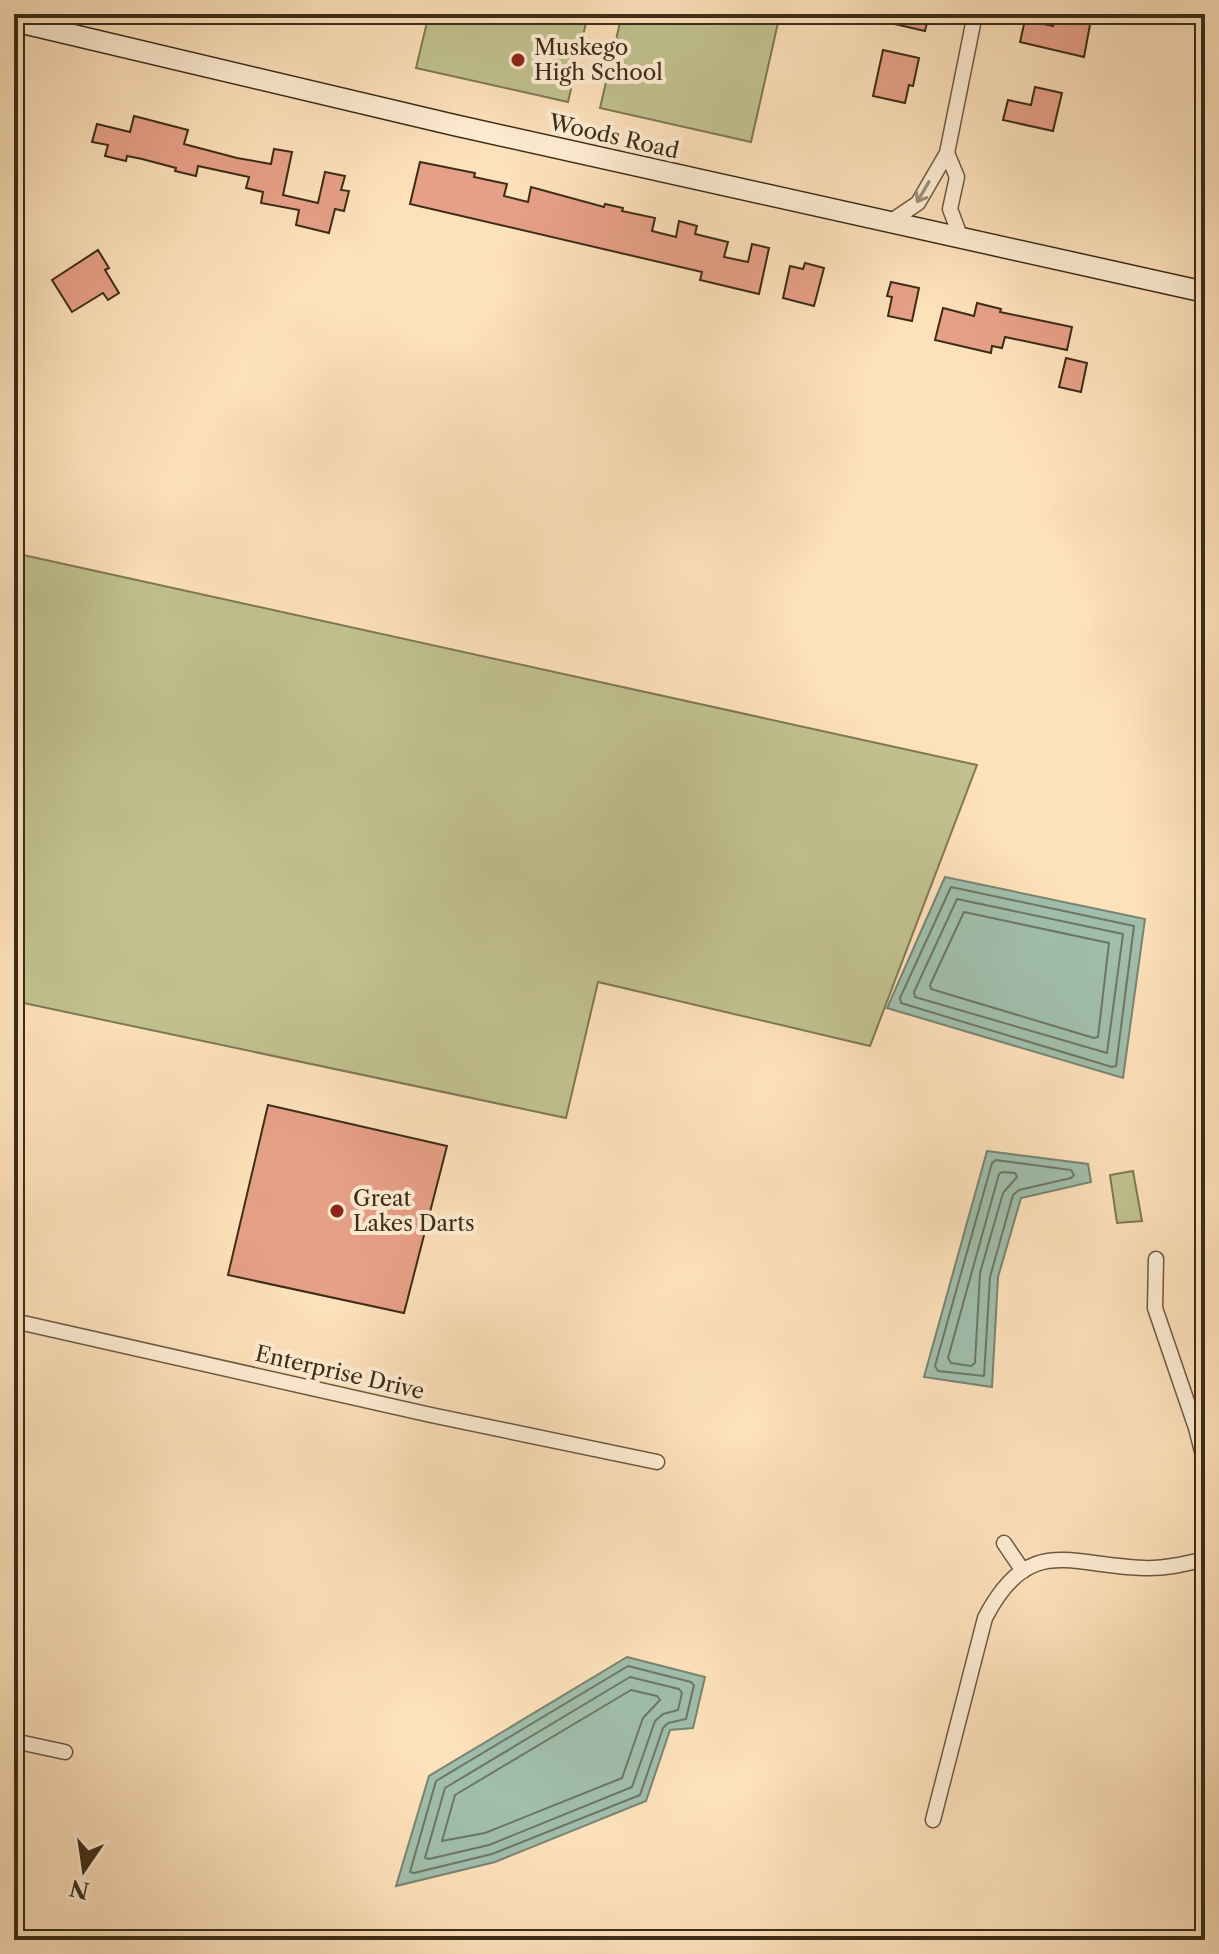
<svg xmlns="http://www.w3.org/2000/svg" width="1219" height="1954" font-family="'Libre Caslon Text',serif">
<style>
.green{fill:#c1c28f;stroke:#7e7854;stroke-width:2}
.water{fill:#a0beac;stroke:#788471;stroke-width:2}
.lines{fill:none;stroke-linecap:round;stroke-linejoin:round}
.shore{stroke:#6e7662;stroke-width:2}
.building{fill:#e7a088;stroke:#3b2d18;stroke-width:2}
.street-casing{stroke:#6c5a41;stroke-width:17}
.secondary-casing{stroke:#3b2d18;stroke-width:23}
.street{stroke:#feecd3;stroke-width:14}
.secondary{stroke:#feecd3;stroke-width:20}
.oneway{stroke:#9c8c76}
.poi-dot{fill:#8f2418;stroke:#feecd3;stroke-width:3}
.labels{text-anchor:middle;stroke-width:8;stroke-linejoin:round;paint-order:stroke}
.poi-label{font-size:22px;fill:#3b2d18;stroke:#feecd3;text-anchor:start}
.street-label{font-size:22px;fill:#3b2d18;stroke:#feecd3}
</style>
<rect width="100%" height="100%" fill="#fde1bb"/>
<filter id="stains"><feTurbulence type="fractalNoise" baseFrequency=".0025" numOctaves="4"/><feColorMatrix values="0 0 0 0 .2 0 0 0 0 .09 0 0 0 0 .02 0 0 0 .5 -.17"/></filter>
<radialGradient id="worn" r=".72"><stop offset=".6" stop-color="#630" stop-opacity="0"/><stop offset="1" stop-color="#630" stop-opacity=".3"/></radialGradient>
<g class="green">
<path d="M429,14H588L568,102L416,68Z"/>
<path d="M622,14H780L751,142L600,108Z"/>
<path d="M14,553L977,765L870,1046L598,982L566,1118L14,1001Z"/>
<path d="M1133,1171L1142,1221L1117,1223L1110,1175Z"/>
</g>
<g class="water">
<path d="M945,877L1145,919L1123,1078L887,1008Z"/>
<path d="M987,1151L1088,1164L1091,1182L1021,1198L998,1277L992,1387L924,1377Z"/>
<path d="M627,1657L705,1677L693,1728L670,1730L646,1801L495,1862L396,1886L429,1776Z"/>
</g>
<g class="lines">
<g class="shore">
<path d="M951,887L1134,926L1116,1066L1112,1067L901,1003L900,998Z"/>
<path d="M957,899L1123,934L1107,1053L915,997L914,992Z"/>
<path d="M964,912L1109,943L1098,1037L1094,1038L931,989L930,985Z"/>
<path d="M996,1160L1071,1170L1074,1175L1071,1178L1019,1190L1013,1195L990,1277L984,1376L938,1371L935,1366L992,1163Z"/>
<path d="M1002,1172L1015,1173L1017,1177L1003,1193L980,1273L975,1363L971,1366L951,1363L948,1358L999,1174Z"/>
<path d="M628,1666L691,1682L694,1685L686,1719L668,1723L663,1728L640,1795L492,1854L414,1873L410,1872L436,1781Z"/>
<path d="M630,1677L679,1689L682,1693L678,1710L663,1714L655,1721L632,1787L489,1845L429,1859L425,1858L445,1788Z"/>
<path d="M631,1690L657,1696L660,1700L643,1718L622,1778L485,1833L442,1841L455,1795Z"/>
</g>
</g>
<g class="building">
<path d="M874,14H929L925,31L873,19Z"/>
<path d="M1055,14H1092L1084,57L1020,42L1025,20L1053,26Z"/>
<path d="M883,50L919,58L913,86L909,85L905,103L873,96Z"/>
<path d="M1035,87L1062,93L1053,131L1003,120L1008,100L1031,105Z"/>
<path d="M134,116L188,130L184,144L237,158L271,164L274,149L292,152L283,195L318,203L325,172L345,176L341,190L349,191L344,211L335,209L329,233L296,225L299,210L261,203L263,192L246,188L249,177L198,166L196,176L175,171L176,168L142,159L127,156L126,161L105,156L108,145L92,142L97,124L130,132Z"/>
<path d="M420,162L475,173L474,177L507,184L504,196L528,202L531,187L604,207L605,204L623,208L622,211L655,218L652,231L676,237L679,221L697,226L695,234L728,242L724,257L748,262L752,244L769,248L759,294L700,280L702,272L410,204Z"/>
<path d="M98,250L109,268L105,270L119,293L108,300L103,293L72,312L52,280Z"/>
<path d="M805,263L824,268L814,306L783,298L790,266L803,269Z"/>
<path d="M891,282L919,288L912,321L888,316L892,297L887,296Z"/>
<path d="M977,303L1001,309L1000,312L1072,327L1067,350L1005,337L1002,348L992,346L991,353L935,340L943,308L974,316Z"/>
<path d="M1066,358L1087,363L1081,392L1059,387Z"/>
<path d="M268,1105L447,1146L404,1313L228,1275Z"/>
</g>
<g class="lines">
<defs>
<g id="street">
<path d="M947,153L957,177L950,209L961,238"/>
<path d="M890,222L918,203L947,153L975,14"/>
<path d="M1156,1259L1155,1308L1196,1428L1205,1463"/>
<path d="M14,1321L431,1415L657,1462"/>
<path d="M1004,1543L1023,1571"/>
<path d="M14,1741L65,1752"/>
<path d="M933,1820L985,1618C1029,1533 1070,1566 1144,1568C1164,1569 1185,1564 1205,1559"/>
</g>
<path id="secondary" d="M14,21L454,125L1205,292"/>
</defs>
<use href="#street" class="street-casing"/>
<use href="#secondary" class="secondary-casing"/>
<use href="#street" class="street"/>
<use href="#secondary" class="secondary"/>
</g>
<defs><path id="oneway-shaft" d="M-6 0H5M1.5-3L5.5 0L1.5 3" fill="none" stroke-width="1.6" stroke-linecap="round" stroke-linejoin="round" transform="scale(2)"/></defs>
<use class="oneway" href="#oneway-shaft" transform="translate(923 192) rotate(120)"/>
<g class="poi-dot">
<circle cx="518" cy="60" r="8"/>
<circle cx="337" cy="1211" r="8"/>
</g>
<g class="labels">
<g class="poi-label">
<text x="534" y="55">Muskego<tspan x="534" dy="25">High School</tspan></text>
<text x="353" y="1206">Great<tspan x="353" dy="25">Lakes Darts</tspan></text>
</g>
<g class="street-label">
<text transform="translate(614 136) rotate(13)" y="8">Woods Road</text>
<text transform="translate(340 1372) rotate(13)" y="8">Enterprise Drive</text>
</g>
</g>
<rect width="1219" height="1954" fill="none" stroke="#fde1bb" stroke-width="48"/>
<rect x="16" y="16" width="1187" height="1922" fill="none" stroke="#3b2d18" stroke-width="4"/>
<rect x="24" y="24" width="1171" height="1906" fill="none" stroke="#3b2d18" stroke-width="2"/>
<g transform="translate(84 1870) rotate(193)" stroke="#feecd3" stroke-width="6" paint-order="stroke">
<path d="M0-6L14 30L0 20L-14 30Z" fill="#3b2d18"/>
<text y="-12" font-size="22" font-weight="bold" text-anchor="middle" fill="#3b2d18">N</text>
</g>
<rect width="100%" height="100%" filter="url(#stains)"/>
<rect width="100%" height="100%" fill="url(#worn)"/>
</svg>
